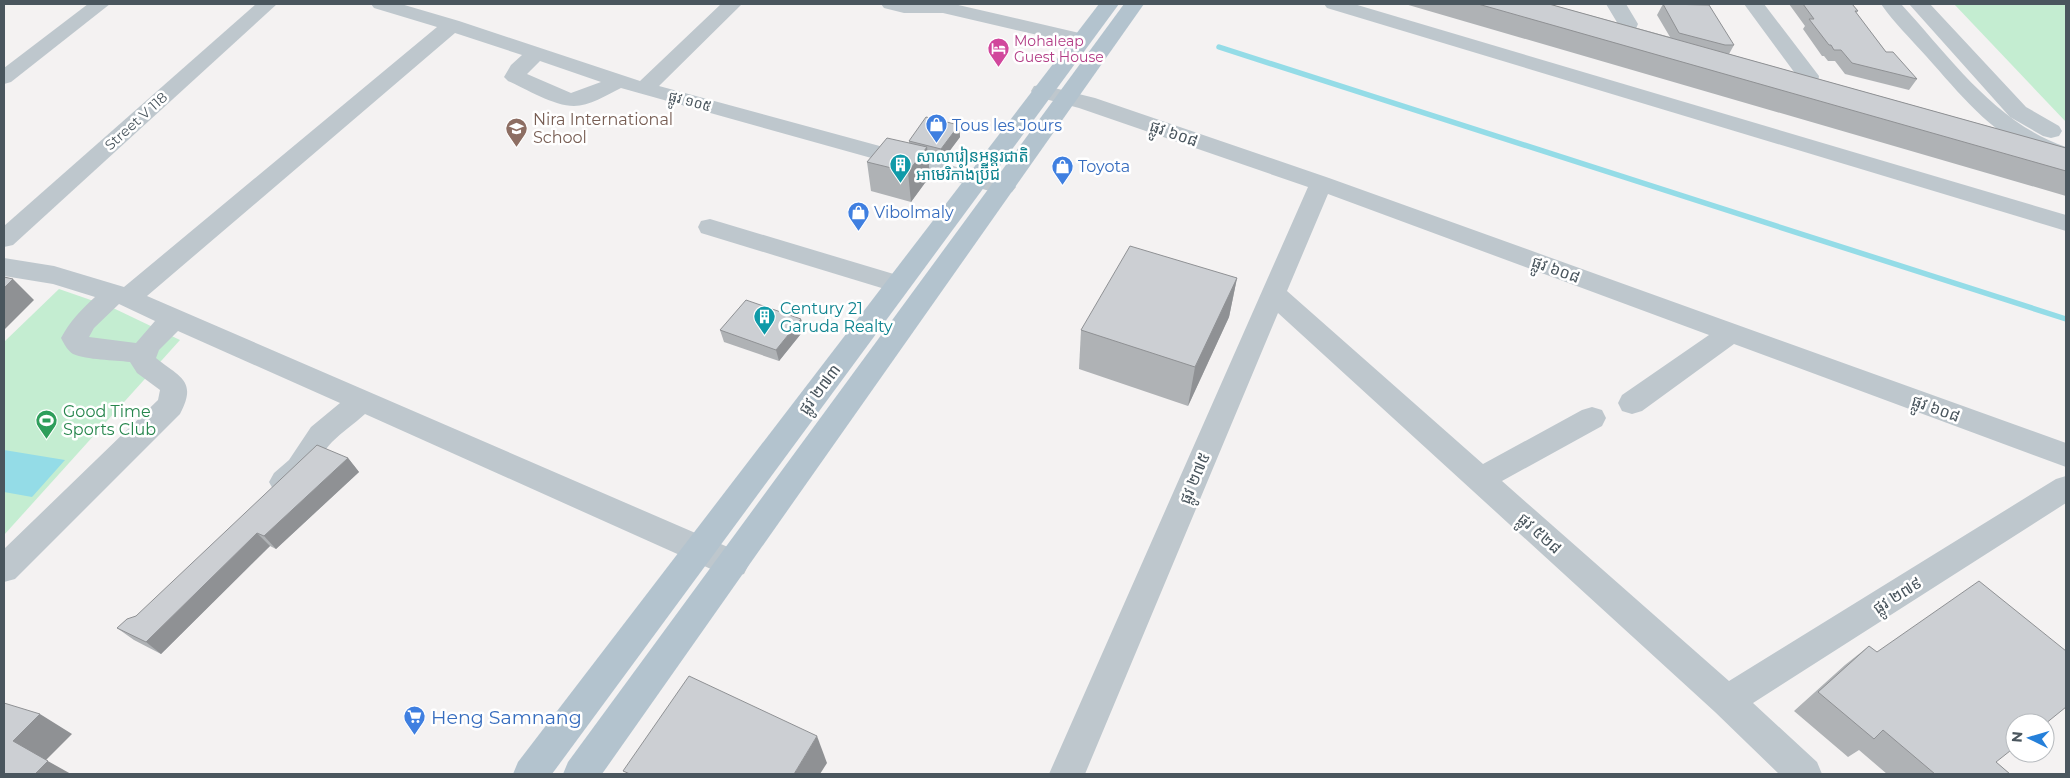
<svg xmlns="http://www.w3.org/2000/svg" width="2070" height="778" font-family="Montserrat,'Noto Sans Khmer',sans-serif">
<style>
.green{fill:#c4edd1}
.water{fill:#94dce7}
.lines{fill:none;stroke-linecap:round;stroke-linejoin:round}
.stream{stroke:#94dce7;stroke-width:5.5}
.minor{fill:#bec7cd;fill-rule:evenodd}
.major{fill:#b3c3ce;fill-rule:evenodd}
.wall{fill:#afb2b5}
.shaded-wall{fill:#8f9194}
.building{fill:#cccfd3;stroke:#8f9194}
.labels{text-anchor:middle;stroke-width:5;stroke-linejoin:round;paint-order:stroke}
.far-hotel-label{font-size:14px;fill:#b23c85;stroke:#fff;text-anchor:start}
.far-street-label{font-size:14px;fill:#4a565e;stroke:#fff}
.education-label{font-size:16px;fill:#785e54;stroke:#fff;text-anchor:start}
.shop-label{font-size:16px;fill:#366cbe;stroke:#fff;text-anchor:start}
.street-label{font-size:16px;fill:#4a565e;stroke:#fff}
.culture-label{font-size:16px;fill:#0d838f;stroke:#fff;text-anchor:start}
.leisure-label{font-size:16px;fill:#27864d;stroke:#fff;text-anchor:start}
.near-shop-label{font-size:19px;fill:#366cbe;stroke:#fff;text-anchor:start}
</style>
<rect width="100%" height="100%" fill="#f4f2f2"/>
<g class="green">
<path d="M1954,4H2066V122Z"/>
<path d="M59,289L111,307L180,340L4,535V342Z"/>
</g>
<path class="water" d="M4,450L65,460L32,497L4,492Z"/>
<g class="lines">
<path class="stream" d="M1219,47L2066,319"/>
<g class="minor">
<path d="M88,4H110L11,82L4,84V68Z"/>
<path d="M256,4H277L13,245L4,247V226Z"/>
<path d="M371,4H401L459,21L640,81L721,4H742L659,86L1012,182L1016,187L1012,192L1004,195L621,88C607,95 589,106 574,106C554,106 526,89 508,81L504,77L511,65L522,55L455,33L147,296L744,554L749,564L744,574L733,577L722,574L365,414C354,424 342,432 332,442C314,460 306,501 274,491L269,482L274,473L289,460L311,427L340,403L178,331L159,350L156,358C179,377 198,380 180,414L15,579L4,582V549L158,400L160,390L137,373L130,362C114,360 87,360 73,354C68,351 64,344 61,338C70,321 81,310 95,297L53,284L4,276V258L54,266L124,287L437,27L374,8ZM540,61L601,82L571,93L527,74ZM119,304L155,321L136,343L89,337L94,328Z"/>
<path d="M881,4H954L1088,35L1091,39L1088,43L1081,45L943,13H904L884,8Z"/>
<path d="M1324,4H1354L2066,215V231L1327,8Z"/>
<path d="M1606,4H1626L1638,24L1630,42L1623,44L1616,42L1613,38L1618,24Z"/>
<path d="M1744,4H1764L1819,76L1817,89L1814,94L1806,95L1798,94L1795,89L1797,76Z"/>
<path d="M1881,4H1901C1950,57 1995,123 2066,147V162C2001,147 1968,103 1926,56C1911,39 1894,23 1881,4Z"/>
<path d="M1909,4H1930L2026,107L2059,126L2062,131L2059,136L2051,138L2043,136L2010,117Z"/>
<path d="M1042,85L1095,98L1329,178L2066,443V467L1734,344L1642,411L1632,414L1622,411L1618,403L1622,395L1709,335L1328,194L1287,291L1483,464L1582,410L1592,407L1602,410L1606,418L1602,426L1502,481L1729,681L2056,479L2066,476V503L1753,703L1817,762L1822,774H1779L1715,712L1278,313L1085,774H1049L1308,187L1079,108L1034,96L1031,91L1034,86Z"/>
<path d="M710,219L907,278L911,284L907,290L898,293L701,233L698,227L701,221Z"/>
</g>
<g class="major">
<path d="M1099,4H1119L552,774H513L518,762Z"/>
<path d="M1124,4H1144L602,774H563L568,762Z"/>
</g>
</g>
<g class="wall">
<path d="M1405,4H1549L1670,37L1657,15L1663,4L1734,45L1729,54L2066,148V196Z"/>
<path d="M1789,4H1852L1858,11L1856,13L1886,52L1917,79L1909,90L1845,74L1835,61H1828L1824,56H1822L1803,29L1805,26Z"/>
<path d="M959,125L960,137L942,161L928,157L930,176L911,202L871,191L867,162L909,143V141Z"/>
<path d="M1237,278L1229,317L1188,406L1079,369L1081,330Z"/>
<path d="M801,319L804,330L779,361L724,342L720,330Z"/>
<path d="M348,458L359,472L276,549L270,546L161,654L134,640L117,628L136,616Z"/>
<path d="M1869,646L1996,762L2010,774H1887L1859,750L1848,757L1794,711L1845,665Z"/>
</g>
<g class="shaded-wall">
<path d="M959,125L960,137L942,161L941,149Z"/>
<path d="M927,147L930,176L911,202L908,172Z"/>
<path d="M1237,278L1229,317L1188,406L1195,367Z"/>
<path d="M13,279L34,300L4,330V288Z"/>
<path d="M801,319L804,330L779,361L776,350Z"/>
<path d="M348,458L359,472L276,549L264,536Z"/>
<path d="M257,533L270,546L161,654L146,642Z"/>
<path d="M40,714L72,734L46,760L71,774H35L13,741Z"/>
<path d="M817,736L827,763L820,774H794Z"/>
</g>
<g class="building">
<path d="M1478,4H1549L2066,148V171Z"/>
<path d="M1663,4L1709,5L1734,45H1725L1679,33Z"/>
<path d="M1803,4H1852L1858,11H1855L1886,52H1893L1917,79L1852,63L1841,50H1834L1831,45H1829L1809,19H1814Z"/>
<path d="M926,117L959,125L941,149L909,141Z"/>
<path d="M887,138L927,147L908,172L867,162Z"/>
<path d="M1130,246L1237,278L1195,367L1081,330Z"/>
<path d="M4,277L13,279L4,288Z"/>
<path d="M746,300L801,319L776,350L720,330Z"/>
<path d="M317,445L348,458L264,536L257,533L146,642L117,628L127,619L136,616Z"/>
<path d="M1979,581L2066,651V707L2045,724V723H2015V747L1996,762L2010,774H1935L1883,730L1874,739L1818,692L1869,646L1877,652Z"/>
<path d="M689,676L817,736L794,774H630L623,771Z"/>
<path d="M4,703L40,714L13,741L48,761L35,774H4Z"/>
</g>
<defs>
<symbol id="hotel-pin" viewBox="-11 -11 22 30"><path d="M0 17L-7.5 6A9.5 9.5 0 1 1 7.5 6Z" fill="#d1479c" stroke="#fff"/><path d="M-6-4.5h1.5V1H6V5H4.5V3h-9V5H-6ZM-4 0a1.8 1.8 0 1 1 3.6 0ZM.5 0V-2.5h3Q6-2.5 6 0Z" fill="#fff"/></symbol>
<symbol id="shop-pin" viewBox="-11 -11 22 30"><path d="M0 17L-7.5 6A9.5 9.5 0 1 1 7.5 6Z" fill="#3f7fe0" stroke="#fff"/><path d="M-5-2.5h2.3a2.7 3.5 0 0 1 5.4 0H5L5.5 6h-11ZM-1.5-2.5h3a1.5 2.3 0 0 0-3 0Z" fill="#fff"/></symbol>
<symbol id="school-pin" viewBox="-11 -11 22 30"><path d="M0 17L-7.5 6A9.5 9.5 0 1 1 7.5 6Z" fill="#8d6e63" stroke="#fff"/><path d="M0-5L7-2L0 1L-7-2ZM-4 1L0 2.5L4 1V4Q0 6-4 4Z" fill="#fff"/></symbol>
<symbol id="building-pin" viewBox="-11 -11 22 30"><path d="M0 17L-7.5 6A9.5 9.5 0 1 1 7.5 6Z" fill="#0f9aa8" stroke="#fff"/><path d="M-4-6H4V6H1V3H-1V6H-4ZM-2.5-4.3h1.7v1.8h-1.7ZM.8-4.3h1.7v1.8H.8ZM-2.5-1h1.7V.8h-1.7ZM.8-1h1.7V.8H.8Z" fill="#fff"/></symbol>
<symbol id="stadium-pin" viewBox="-11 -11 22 30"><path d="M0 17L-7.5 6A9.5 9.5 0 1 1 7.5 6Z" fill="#2e9e5b" stroke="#fff"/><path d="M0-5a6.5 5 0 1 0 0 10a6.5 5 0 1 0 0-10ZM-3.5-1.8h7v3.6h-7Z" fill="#fff"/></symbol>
<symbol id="supermarket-pin" viewBox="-11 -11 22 30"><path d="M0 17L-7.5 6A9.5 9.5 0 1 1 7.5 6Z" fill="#3f7fe0" stroke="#fff"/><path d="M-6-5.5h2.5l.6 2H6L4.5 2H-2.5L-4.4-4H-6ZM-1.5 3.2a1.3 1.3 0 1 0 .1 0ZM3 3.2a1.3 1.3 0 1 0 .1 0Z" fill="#fff"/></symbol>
</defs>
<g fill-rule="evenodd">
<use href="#hotel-pin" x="986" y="36" width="25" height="34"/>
<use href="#shop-pin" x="924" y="112" width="25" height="34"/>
<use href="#school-pin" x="504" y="116" width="25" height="34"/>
<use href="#building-pin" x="888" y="152" width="25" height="34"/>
<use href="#shop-pin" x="1050" y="154" width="25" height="34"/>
<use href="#shop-pin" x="846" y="200" width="25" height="34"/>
<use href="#building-pin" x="752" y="304" width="25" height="34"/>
<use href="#stadium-pin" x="34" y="408" width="25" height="34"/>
<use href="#supermarket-pin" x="402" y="704" width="25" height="34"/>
</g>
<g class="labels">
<g class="far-hotel-label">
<text x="1014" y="46">Mohaleap<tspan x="1014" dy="16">Guest House</tspan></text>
</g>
<g class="far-street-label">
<text transform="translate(690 101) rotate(15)" y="5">ផ្លូវ ១០៥</text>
<text transform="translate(136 121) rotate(-42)" y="5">Street V 118</text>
</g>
<g class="education-label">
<text x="533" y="125">Nira International<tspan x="533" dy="18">School</tspan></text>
</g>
<g class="shop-label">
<text x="952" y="131">Tous les Jours</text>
<text x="1078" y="172">Toyota</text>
<text x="874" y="218">Vibolmaly</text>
</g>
<g class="street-label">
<text transform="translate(1174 133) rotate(19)" y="6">ផ្លូវ ៦០៨</text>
<text transform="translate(1556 269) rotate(20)" y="6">ផ្លូវ ៦០៨</text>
<text transform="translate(819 389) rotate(-53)" y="6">ផ្លូវ ២៧៣</text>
<text transform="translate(1936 408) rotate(20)" y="6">ផ្លូវ ៦០៨</text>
<text transform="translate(1194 478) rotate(-67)" y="6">ផ្លូវ ២៧៥</text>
<text transform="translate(1540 533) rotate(42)" y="6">ផ្លូវ ៥២៨</text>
<text transform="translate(1897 595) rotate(-32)" y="6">ផ្លូវ ២៧៩</text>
</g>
<g class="culture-label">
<text x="916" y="162">សាលារៀនអន្តរជាតិ<tspan x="916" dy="18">អាមេរិកាំងប្រ៊ីជ</tspan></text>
<text x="780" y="314">Century 21<tspan x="780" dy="18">Garuda Realty</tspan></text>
</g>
<g class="leisure-label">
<text x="63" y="417">Good Time<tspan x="63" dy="18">Sports Club</tspan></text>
</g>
<g class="near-shop-label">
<text x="431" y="724">Heng Samnang</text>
</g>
</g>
<rect width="2070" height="778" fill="none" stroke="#4a565e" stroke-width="10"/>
<g transform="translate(2030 738) rotate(275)"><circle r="24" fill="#ffffff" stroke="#b7bbbf"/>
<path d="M0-4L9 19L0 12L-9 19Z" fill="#2580da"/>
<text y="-8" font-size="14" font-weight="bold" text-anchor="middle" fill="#4a565e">N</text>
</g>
</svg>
